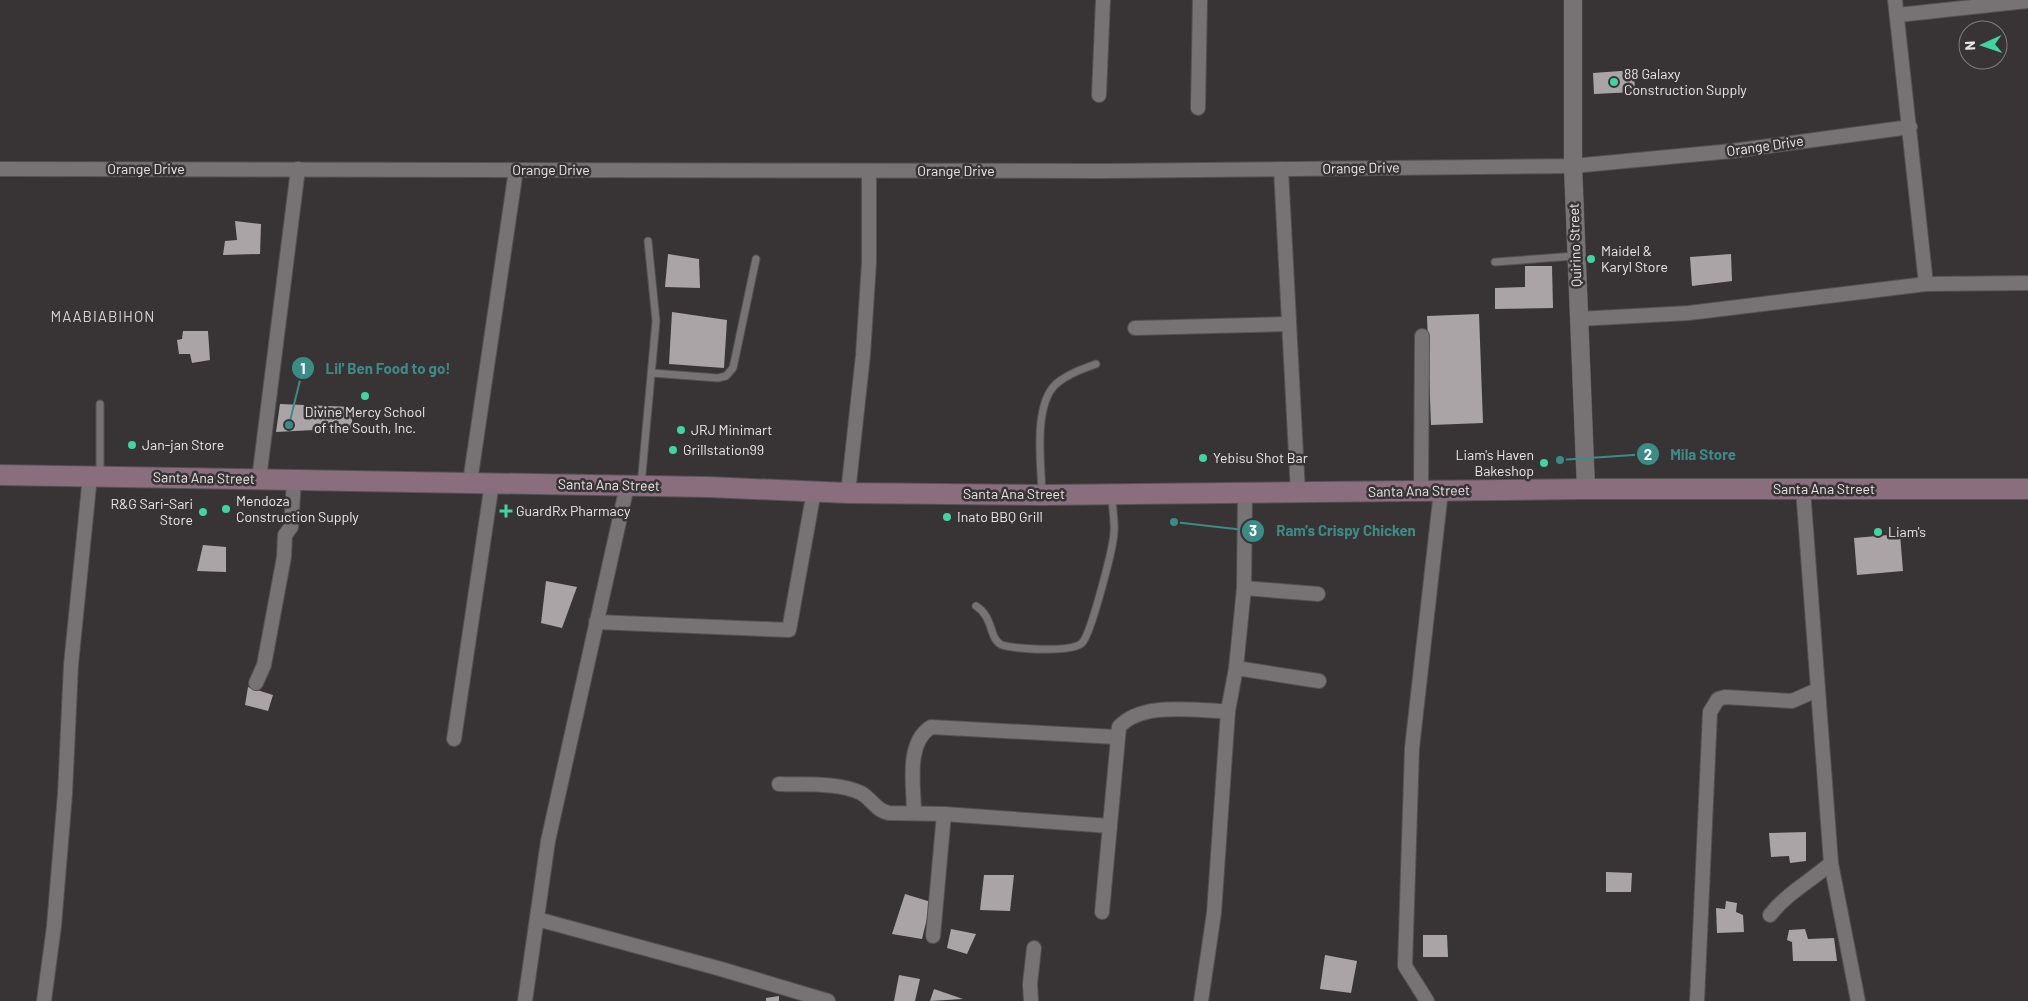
<svg xmlns="http://www.w3.org/2000/svg" width="2028" height="1001" font-family="Barlow,sans-serif">
<style>
.building{fill:#aaa4a7}
.lines{fill:none;stroke-linecap:round;stroke-linejoin:round}
.service-casing{stroke:#545152;stroke-width:9}
.minor-casing{stroke:#545152;stroke-width:16}
.tertiary-casing{stroke:#545152;stroke-width:19}
.secondary-casing{stroke:#545152;stroke-width:22}
.service{stroke:#777274;stroke-width:7}
.minor{stroke:#777274;stroke-width:14}
.tertiary{stroke:#777274;stroke-width:18}
.secondary{stroke:#8a6e7d;stroke-width:20}
.poi-dot{fill:#40d4a2;stroke:#383436;stroke-width:2}
.labels{text-anchor:middle;stroke-width:5;stroke-linejoin:round;paint-order:stroke}
.poi-label{font-size:14px;fill:#e9e6e7;stroke:#383436;text-anchor:start}
.street-label{font-size:14px;fill:#e9e6e7;stroke:#383436}
.neighbourhood-label{font-size:15px;letter-spacing:1px;fill:#d7d1d4;stroke:#383436}
.leader{fill:none;stroke:#3b8c86;stroke-width:2}
.callout-dot{fill:#3b8c86;stroke:#383436;stroke-width:2}
.mark-label{font-size:15px;text-anchor:middle;font-weight:bold;fill:#fff}
.callout-label{font-size:15px;text-anchor:middle;font-weight:bold;fill:#3b8c86;stroke:#383436;stroke-width:5;stroke-linejoin:round;paint-order:stroke}
</style>
<rect width="100%" height="100%" fill="#383436"/>
<g class="building">
<path d="M1634,70L1635,92L1594,94L1593,73Z"/>
<path d="M235,221L261,224L260,254L223,255L225,241L237,240Z"/>
<path d="M668,254L699,259L700,288L665,287Z"/>
<path d="M1731,254L1732,281L1692,286L1690,257Z"/>
<path d="M1525,266H1552L1553,308L1495,309V288L1525,287Z"/>
<path d="M672,312L727,320L724,368L669,364Z"/>
<path d="M1479,314L1483,423L1431,425L1427,316Z"/>
<path d="M183,331H208L210,360L192,363L190,354H179L177,340L182,339Z"/>
<path d="M280,404L352,407V428L276,432Z"/>
<path d="M1900,534L1903,571L1857,575L1854,538Z"/>
<path d="M203,545L226,547V572L197,571Z"/>
<path d="M546,581L577,587L562,628L541,623Z"/>
<path d="M248,687L273,695L268,711L245,705Z"/>
<path d="M1806,832V861L1790,863L1789,856L1771,857L1769,833Z"/>
<path d="M1606,872L1632,873L1631,892H1606Z"/>
<path d="M984,875H1014L1010,911L980,910Z"/>
<path d="M905,894L931,902L922,939L892,934Z"/>
<path d="M1726,901L1737,903L1736,912L1743,915L1744,932L1717,933L1716,908L1725,909Z"/>
<path d="M951,929L976,934L967,954L947,948Z"/>
<path d="M1805,929L1808,939L1834,938L1837,961H1793L1792,942L1787,940L1789,930Z"/>
<path d="M1423,935H1447L1448,957H1423Z"/>
<path d="M1325,955L1357,961L1351,993L1320,989Z"/>
<path d="M899,975L920,979L915,1001H894Z"/>
<path d="M934,989L963,999L930,1001Z"/>
<path d="M779,996V1001H766V998Z"/>
</g>
<g class="lines">
<defs>
<g id="service">
<path d="M1495,262L1575,256"/>
<path d="M652,373L718,378L726,376L733,368L756,259"/>
<path d="M100,476V404"/>
<path d="M641,485L656,321L648,241"/>
<path d="M1042,492C1041,465 1033,405 1056,384C1068,374 1082,369 1096,364"/>
<path d="M976,606C994,617 989,640 1002,645C1016,649 1071,653 1082,643C1091,634 1113,549 1114,533C1115,521 1112,507 1112,495"/>
</g>
<g id="minor">
<path d="M1895,0L1926,284"/>
<path d="M1898,15L2028,1"/>
<path d="M1099,95L1103,0"/>
<path d="M1198,108L1200,0"/>
<path d="M0,169L1104,171L1573,166L1732,151L1910,127"/>
<path d="M1281,169L1298,493"/>
<path d="M1578,319L1689,313L1926,284L2028,283"/>
<path d="M1135,328L1289,324"/>
<path d="M259,479L298,169"/>
<path d="M470,482L516,170"/>
<path d="M1803,489L1831,863L1858,1001"/>
<path d="M1421,491L1422,336"/>
<path d="M848,493L863,355L869,262V171"/>
<path d="M1244,588L1318,594"/>
<path d="M596,622L789,630L814,491"/>
<path d="M1236,668L1319,681"/>
<path d="M256,683L264,665L284,557L285,535L291,527L294,480"/>
<path d="M454,739L492,483"/>
<path d="M779,784C804,785 838,782 861,793C872,799 876,811 889,813L944,814L1110,826"/>
<path d="M914,813C914,787 905,743 931,727L1116,737"/>
<path d="M1102,912L1119,727C1142,701 1196,711 1228,711"/>
<path d="M1770,915C1787,893 1811,881 1831,863"/>
<path d="M537,919L721,969L828,1001"/>
<path d="M933,936L944,814"/>
<path d="M44,1001L54,926L65,794L71,665L90,476"/>
<path d="M525,1001L548,841L627,486"/>
<path d="M1031,1001L1030,984L1034,948"/>
<path d="M1201,1001L1214,913L1228,711L1236,668L1244,588L1245,494"/>
<path d="M1427,1001L1405,966L1412,748L1441,491"/>
<path d="M1697,1001L1710,712L1718,699L1725,697L1792,701L1817,690"/>
</g>
<path id="tertiary" d="M1573,0V166L1586,489"/>
<path id="secondary" d="M0,475L708,487L848,493L1043,495L1586,489H2028"/>
</defs>
<use href="#service" class="service-casing"/>
<use href="#minor" class="minor-casing"/>
<use href="#tertiary" class="tertiary-casing"/>
<use href="#secondary" class="secondary-casing"/>
<use href="#service" class="service"/>
<use href="#minor" class="minor"/>
<use href="#tertiary" class="tertiary"/>
<use href="#secondary" class="secondary"/>
</g>
<g class="poi-dot">
<circle cx="1614" cy="82" r="5"/>
<circle cx="1591" cy="259" r="5"/>
<circle cx="365" cy="396" r="5"/>
<circle cx="681" cy="430" r="5"/>
<circle cx="132" cy="445" r="5"/>
<circle cx="673" cy="450" r="5"/>
<circle cx="1203" cy="458" r="5"/>
<circle cx="1544" cy="463" r="5"/>
<circle cx="226" cy="509" r="5"/>
<path d="M503.5 503.5h5v5h5v5h-5v5h-5v-5h-5v-5h5z"/>
<circle cx="203" cy="512" r="5"/>
<circle cx="947" cy="517" r="5"/>
<circle cx="1878" cy="532" r="5"/>
</g>
<g class="labels">
<g class="poi-label">
<text x="1624" y="79">88 Galaxy<tspan x="1624" dy="16">Construction Supply</tspan></text>
<text x="1601" y="256">Maidel &amp;<tspan x="1601" dy="16">Karyl Store</tspan></text>
<text x="365" y="417" text-anchor="middle">Divine Mercy School<tspan x="365" dy="16">of the South, Inc.</tspan></text>
<text x="691" y="435">JRJ Minimart</text>
<text x="142" y="450">Jan-jan Store</text>
<text x="683" y="455">Grillstation99</text>
<text x="1534" y="460" text-anchor="end">Liam's Haven<tspan x="1534" dy="16">Bakeshop</tspan></text>
<text x="1213" y="463">Yebisu Shot Bar</text>
<text x="236" y="506">Mendoza<tspan x="236" dy="16">Construction Supply</tspan></text>
<text x="193" y="509" text-anchor="end">R&amp;G Sari-Sari<tspan x="193" dy="16">Store</tspan></text>
<text x="516" y="516">GuardRx Pharmacy</text>
<text x="957" y="522">Inato BBQ Grill</text>
<text x="1888" y="537">Liam's</text>
</g>
<g class="street-label">
<text transform="translate(1765 146) rotate(-8)" y="5">Orange Drive</text>
<text transform="translate(1361 168) rotate(-1)" y="5">Orange Drive</text>
<text x="146" y="174">Orange Drive</text>
<text x="551" y="175">Orange Drive</text>
<text x="956" y="176">Orange Drive</text>
<text transform="translate(1575 245) rotate(-92)" y="5">Quirino Street</text>
<text transform="translate(204 478) rotate(1)" y="5">Santa Ana Street</text>
<text transform="translate(609 485) rotate(1)" y="5">Santa Ana Street</text>
<text x="1824" y="494">Santa Ana Street</text>
<text transform="translate(1419 491) rotate(-1)" y="5">Santa Ana Street</text>
<text x="1014" y="499">Santa Ana Street</text>
</g>
<g class="neighbourhood-label">
<text x="103" y="322">MAABIABIHON</text>
</g>
</g>
<path class="leader" d="M289 425L303 368M1560 460L1648 454M1174 522L1253 531"/>
<g class="callout-dot">
<circle cx="289" cy="425" r="5"/>
<circle cx="1560" cy="460" r="5"/>
<circle cx="1174" cy="522" r="5"/>
<circle cx="303" cy="368" r="12"/>
<circle cx="1648" cy="454" r="12"/>
<circle cx="1253" cy="531" r="12"/>
</g>
<g class="mark-label">
<text x="303" y="374">1</text>
<text x="1648" y="460">2</text>
<text x="1253" y="536">3</text>
</g>
<g class="callout-label">
<text x="388" y="374">Lil' Ben Food to go!</text>
<text x="1703" y="460">Mila Store</text>
<text x="1346" y="536">Ram's Crispy Chicken</text>
</g>
<g transform="translate(1983 45) rotate(267)"><circle r="24" fill="#383436" stroke="#7f7b7d"/>
<path d="M0-4L9 19L0 12L-9 19Z" fill="#40d4a2"/>
<text y="-8" font-size="14" font-weight="bold" text-anchor="middle" fill="#e9e6e7">N</text>
</g>
</svg>
